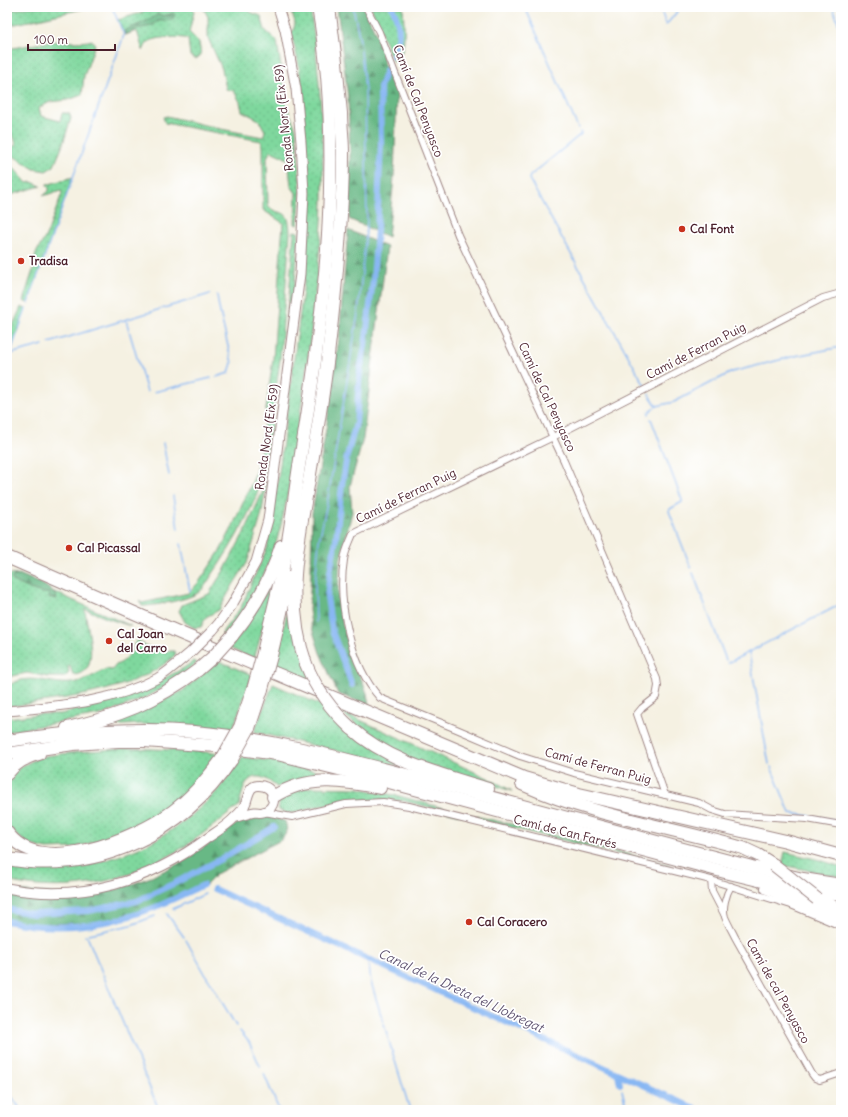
<svg xmlns="http://www.w3.org/2000/svg" width="848" height="1117" font-family="Delius,sans-serif">
<style>
.grass{fill:url(#grass-dots);stroke:#647c64}
.forest{fill:url(#forest-firs);stroke:#586c58}
.lines{fill:none;stroke-linecap:round;stroke-linejoin:round}
.stream{stroke:#88b7f3;stroke-width:1.5}
.canal{stroke:#88b7f3;stroke-width:6}
.street-casing{stroke:#a08886;stroke-width:8}
.secondary-casing{stroke:#a08886;stroke-width:11}
.highway-casing{stroke:#a08886;stroke-width:14}
.street{stroke:#fff;stroke-width:6}
.secondary{stroke:#fff;stroke-width:9}
.highway{stroke:#fff;stroke-width:12}
.rail-casing{stroke:#4a1f2b;stroke-width:3}
.rail{stroke:#fff;stroke-width:1.5;stroke-dasharray:4.5;stroke-linecap:butt}
.secondary-bridge-casing{stroke:#a08886;stroke-width:11;stroke-linecap:butt}
.highway-bridge-casing{stroke:#a08886;stroke-width:14;stroke-linecap:butt}
.secondary-bridge{stroke:#fff;stroke-width:9}
.highway-bridge{stroke:#fff;stroke-width:12}
.poi-dot{fill:#c8321e;stroke:#fff;stroke-width:1.5}
.labels{text-anchor:middle;stroke-width:3.5;stroke-linejoin:round;paint-order:stroke}
.street-label{font-size:12px;fill:#4a1f2b;stroke:#fff}
.poi-label{font-size:12px;font-weight:bold;fill:#4a1f2b;stroke:#fff;text-anchor:start}
.water-label{font-size:13px;font-style:italic;fill:#605471;stroke:#fff}
</style>
<defs>
<pattern id="grass-dots" width="8" height="8" patternUnits="userSpaceOnUse"><rect width="8" height="8" fill="#7fd89e"/><path d="M2 2h.1M6 6h.1" fill="none" stroke="#6fb988" stroke-width="1.8" stroke-linecap="round"/></pattern>
<pattern id="forest-firs" width="22" height="20" patternUnits="userSpaceOnUse"><rect width="22" height="20" fill="#67b885"/><path d="M5 1l3.5 6h-7zM16 11l3.5 6h-7z" fill="#57956d"/></pattern>
</defs>
<rect width="100%" height="100%" fill="#fff"/>
<filter id="ink" filterUnits="userSpaceOnUse"><feTurbulence type="fractalNoise" baseFrequency=".025" numOctaves="2"/><feDisplacementMap in="SourceGraphic" scale="8" xChannelSelector="R" yChannelSelector="G"/><feConvolveMatrix kernelMatrix="1 2 1 2 8 2 1 2 1" color-interpolation-filters="sRGB"/></filter>
<filter id="wash" filterUnits="userSpaceOnUse"><feTurbulence type="fractalNoise" baseFrequency=".012" numOctaves="4" result="noise"/><feDisplacementMap in="SourceGraphic" scale="16" xChannelSelector="R" yChannelSelector="G"/><feGaussianBlur stdDeviation="0.9" result="paint"/><feColorMatrix in="noise" values="0 0 0 0 0 0 0 0 0 0 0 0 0 0 0 0 0 1.4 0 .05"/><feComposite in="paint" operator="in"/></filter>
<g filter="url(#wash)">
<rect width="100%" height="100%" fill="#f5f1e2"/>
<g class="grass">
<path d="M28,7H91L7,26V11Z"/>
<path d="M142,7H193L194,12L189,32L199,42L201,55L196,59L190,56L188,39C180,36 158,37 150,41C146,43 145,47 143,51L137,31L124,35L118,20L143,12Z"/>
<path d="M203,7H248L250,12L261,16L265,30L277,41L287,107L296,129L301,191L298,225L295,224L296,193L291,186L288,159L271,151L267,157L268,205C278,219 289,203 290,233L280,360L265,471C254,508 234,543 212,575C208,581 203,591 196,594C186,600 154,606 142,606L139,601L142,603L189,593L199,582L220,551L231,530L254,478L260,452L273,359L283,223L263,210V146L261,141L165,123L163,117L167,116L221,129L263,137L265,131L259,120L242,111L240,102L234,91L226,89L222,69L208,38V17Z"/>
<path d="M293,7H310C320,71 324,137 323,203C322,230 319,257 316,284C312,330 306,375 299,421C292,466 287,514 271,558C259,589 242,614 222,639L223,631L241,607L267,548L279,472L304,283L308,220L303,94L298,61L291,33C298,24 294,17 289,9H293Z"/>
<path d="M371,7H403C404,26 407,44 398,61L393,62Z"/>
<path d="M92,40L95,45L84,76L82,95L68,100L50,102L39,108L41,116L60,121L62,113H69L71,118L62,147L54,166L46,171L34,169L7,152V146H16L15,140L8,127H7V49C21,47 34,44 48,42C63,40 78,44 92,40Z"/>
<path d="M7,165L12,166L27,183L32,182L41,186L7,196Z"/>
<path d="M73,177L28,303L23,301L33,270L36,253L47,234L62,193L61,190L43,196L49,191V188L46,185Z"/>
<path d="M294,231L298,232L299,238L293,301L284,359Z"/>
<path d="M21,307L26,309L7,361V333L13,325Z"/>
<path d="M267,482L261,517L247,563L233,585L219,610L206,617L201,627L194,628L185,622L179,611L182,605L209,594L217,581L225,569L247,527Z"/>
<path d="M278,572L254,660L230,648L243,631Z"/>
<path d="M11,574L16,575L131,626L109,619L85,609C86,626 103,675 73,675L70,666L68,667L69,673L65,677H49L27,673L7,677V578Z"/>
<path d="M290,598L311,683L275,668Z"/>
<path d="M138,640C149,649 160,652 174,651L176,654C145,686 83,696 40,702C29,703 18,706 7,706V687C27,671 49,685 71,683C83,682 96,674 106,669L112,670L116,665L122,662L133,651L134,644Z"/>
<path d="M194,661L197,663L166,686L147,697L105,714L7,732V718L40,714H61L114,700L143,689L182,669Z"/>
<path d="M219,661L252,675L233,729L143,724L104,726L128,718L182,691Z"/>
<path d="M273,684L323,706L357,738L451,781L368,758L254,732Z"/>
<path d="M340,711L488,778L512,791L411,760L379,744Z"/>
<path d="M130,748L197,751L220,754L181,800L133,830L74,848L47,849L27,844L12,831L7,824V787L15,773L20,767L36,759L46,756L77,752Z"/>
<path d="M242,757L279,762L341,777L313,779L277,787C272,784 267,778 260,777C244,775 242,795 239,806C215,824 193,843 167,857C120,884 60,894 7,881V866C26,870 48,869 68,867C125,861 176,835 215,793C225,782 234,769 242,757Z"/>
<path d="M311,787L358,788L399,796L461,813L515,825L670,865L671,867L404,801C372,798 343,800 312,808C300,811 291,817 279,810C276,793 299,790 311,787Z"/>
<path d="M785,852L820,860L841,867V877L782,865Z"/>
</g>
<g class="forest">
<path d="M337,7H364C372,26 383,45 384,66L389,68L397,91L394,177L388,237L349,219L350,153L348,98Z"/>
<path d="M173,13L175,15L172,20L158,21C150,29 146,26 136,29C131,31 130,35 124,35V31C136,25 148,22 158,14L164,16Z"/>
<path d="M348,230L387,247L363,439L350,486L352,512L340,561L338,597L343,626L353,659L367,693L369,705L338,694L320,653L311,625L309,610L311,571L312,513L327,423L339,338Z"/>
<path d="M19,574L44,585L55,593L57,599L49,598V593C41,595 20,585 12,580L13,576Z"/>
<path d="M251,817H272L285,821C288,830 287,833 281,840L218,873L206,885L202,884L162,903L136,913L110,919L86,923L29,924L7,919V891L82,895L114,890L132,884L151,877L184,861L241,821Z"/>
</g>
<g class="lines">
<g class="stream">
<path d="M525,7L578,128"/>
<path d="M660,7L666,25L681,7"/>
<path d="M833,7L841,31"/>
<path d="M580,132L581,134L530,176L529,179L645,386"/>
<path d="M28,303L124,35L112,7"/>
<path d="M126,320L147,392"/>
<path d="M49,343L210,294"/>
<path d="M10,354L26,309"/>
<path d="M7,361L10,354L43,345"/>
<path d="M216,377L229,373L232,363L219,308L217,295"/>
<path d="M154,392L211,378"/>
<path d="M649,394L657,406L649,412V414"/>
<path d="M657,406L674,402L732,372L795,356L841,347"/>
<path d="M651,419L682,500V502L670,509L669,511L691,568"/>
<path d="M163,443L169,475"/>
<path d="M173,496L178,529"/>
<path d="M181,544L190,591"/>
<path d="M693,573L726,660"/>
<path d="M316,622L315,584L319,541L328,498L358,313L367,222L365,90L360,41L353,7"/>
<path d="M749,653L769,764"/>
<path d="M728,663L841,604"/>
<path d="M771,767L790,813L841,821"/>
<path d="M173,909L205,894"/>
<path d="M167,914L184,937"/>
<path d="M89,934L131,925L155,916"/>
<path d="M85,936H87L159,1110"/>
<path d="M186,940L208,979"/>
<path d="M369,966L371,982L410,1110"/>
<path d="M209,980L217,993"/>
<path d="M217,994L218,996"/>
<path d="M219,997L236,1026"/>
<path d="M240,1031L249,1042L260,1066"/>
<path d="M264,1074L279,1110"/>
<path d="M7,1090L21,1110"/>
<path d="M622,1090L627,1110"/>
</g>
<g class="canal">
<path d="M392,7C401,26 401,36 393,56"/>
<path d="M352,685L332,631L327,597L330,572L336,539L342,485L347,456L356,423L360,371L365,346L373,280L377,230L381,143L380,87L386,70"/>
<path d="M214,889L698,1110"/>
<path d="M7,909L33,914L89,911L137,901L175,883L221,859L274,827"/>
<path d="M7,921C52,931 102,927 145,911C165,904 184,894 203,885"/>
<path d="M618,1074L620,1084"/>
</g>
</g>
</g>
<g filter="url(#ink)">
<g class="lines">
<defs>
<g id="street">
<path d="M366,7L379,32L458,235L564,461L657,679L658,686L656,697L642,708L637,714L665,795"/>
<path d="M841,293L823,298L553,437L353,534C350,542 345,551 344,560C337,603 351,666 380,698L454,728L520,756L574,773L699,803L712,810L725,814L807,819L841,825"/>
<path d="M264,812L292,817L346,804L383,802L409,806L711,880L791,905L841,926"/>
<path d="M711,880L712,891L724,914"/>
<path d="M731,886C726,894 722,908 725,917C728,924 732,931 735,937L812,1074L815,1078L820,1080L841,1073"/>
</g>
<g id="secondary">
<path d="M213,630L219,623L232,605L256,562L268,520L300,274L304,193L301,142L296,89L285,30L278,7"/>
<path d="M7,711C58,706 111,703 158,678C170,671 181,660 191,652"/>
<path d="M7,888C81,903 150,881 209,837C218,831 228,825 235,817C240,813 244,808 246,802C249,794 249,783 263,786C267,787 270,789 272,793C276,801 272,810 263,812C260,813 258,812 255,812C248,813 241,816 234,818"/>
</g>
<g id="highway">
<path d="M7,557L180,633L524,778L579,794L786,841L841,856"/>
<path d="M232,636C254,609 271,579 281,546"/>
<path d="M263,653C270,621 279,589 285,557C292,523 295,488 301,454C325,308 344,153 318,7"/>
<path d="M271,656L289,578"/>
<path d="M306,664C284,603 298,542 309,480C316,439 323,397 328,355C336,288 343,220 343,153C343,139 341,126 341,113C338,77 334,42 329,7"/>
<path d="M240,727L254,686"/>
<path d="M67,728C118,717 156,702 198,670"/>
<path d="M249,728L262,689"/>
<path d="M351,728C389,762 440,774 488,789"/>
<path d="M7,741C69,732 132,727 194,732C278,739 359,763 441,784C544,812 648,840 752,867L803,879L841,885"/>
<path d="M7,754L73,744L118,741H144L217,746L277,754L359,774L725,872L779,885L841,895"/>
<path d="M7,774C15,763 26,757 39,754"/>
<path d="M522,784C593,816 669,827 743,848L758,855L774,865"/>
<path d="M273,797C307,775 343,780 380,788"/>
<path d="M7,832C39,880 137,838 173,811C192,797 208,778 222,759"/>
<path d="M7,859C97,875 182,834 232,759"/>
<path d="M767,888L841,918"/>
<path d="M817,899L841,910"/>
</g>
</defs>
<use href="#street" class="street-casing"/>
<use href="#secondary" class="secondary-casing"/>
<use href="#highway" class="highway-casing"/>
<use href="#street" class="street"/>
<use href="#secondary" class="secondary"/>
<use href="#highway" class="highway"/>
<defs>
<path id="rail" d="M7,9L17,7"/>
</defs>
<use href="#rail" class="rail-casing"/>
<use href="#rail" class="rail"/>
<defs>
<path id="secondary-bridge" d="M191,652L213,630"/>
<g id="highway-bridge">
<path d="M306,664C316,689 331,710 351,728"/>
<path d="M198,670L214,656L232,636"/>
<path d="M254,686L263,653"/>
<path d="M262,689L271,656"/>
<path d="M222,759L240,727"/>
<path d="M232,759L249,728"/>
<path d="M774,865L817,899"/>
</g>
</defs>
<use href="#secondary-bridge" class="secondary-bridge-casing"/>
<use href="#highway-bridge" class="highway-bridge-casing"/>
<use href="#secondary-bridge" class="secondary-bridge"/>
<use href="#highway-bridge" class="highway-bridge"/>
</g>
</g>
<g class="poi-dot">
<circle cx="682" cy="229" r="4"/>
<circle cx="21" cy="261" r="4"/>
<circle cx="69" cy="548" r="4"/>
<circle cx="109" cy="641" r="4"/>
<circle cx="469" cy="922" r="4"/>
</g>
<g class="labels">
<g class="street-label">
<text transform="translate(418 101) rotate(69)" y="4">Camí de Cal Penyasco</text>
<text transform="translate(284 118) rotate(-96)" y="4">Ronda Nord (Eix 59)</text>
<text transform="translate(696 351) rotate(-27)" y="4">Camí de Ferran Puig</text>
<text transform="translate(547 397) rotate(65)" y="4">Camí de Cal Penyasco</text>
<text transform="translate(267 437) rotate(-82)" y="4">Ronda Nord (Eix 59)</text>
<text transform="translate(406 496) rotate(-26)" y="4">Camí de Ferran Puig</text>
<text transform="translate(598 766) rotate(15)" y="4">Camí de Ferran Puig</text>
<text transform="translate(565 832) rotate(14)" y="4">Camí de Can Farrés</text>
<text transform="translate(778 991) rotate(61)" y="4">Camí de cal Penyasco</text>
</g>
<g class="poi-label">
<text x="690" y="233">Cal Font</text>
<text x="29" y="265">Tradisa</text>
<text x="77" y="552">Cal Picassal</text>
<text x="117" y="638">Cal Joan<tspan x="117" dy="14">del Carro</tspan></text>
<text x="477" y="926">Cal Coracero</text>
</g>
<g class="water-label">
<text transform="translate(461 990) rotate(25)" y="5">Canal de la Dreta del Llobregat</text>
</g>
</g>
<rect width="848" height="1117" fill="none" stroke="#fff" stroke-width="24"/>
<path d="M28 44v6h87v-6" fill="none" stroke="#4a1f2b" stroke-width="2"/>
<text x="34" y="44" font-size="12" fill="#4a1f2b" stroke="#ffffff" stroke-width="3" paint-order="stroke">100 m</text>
</svg>
